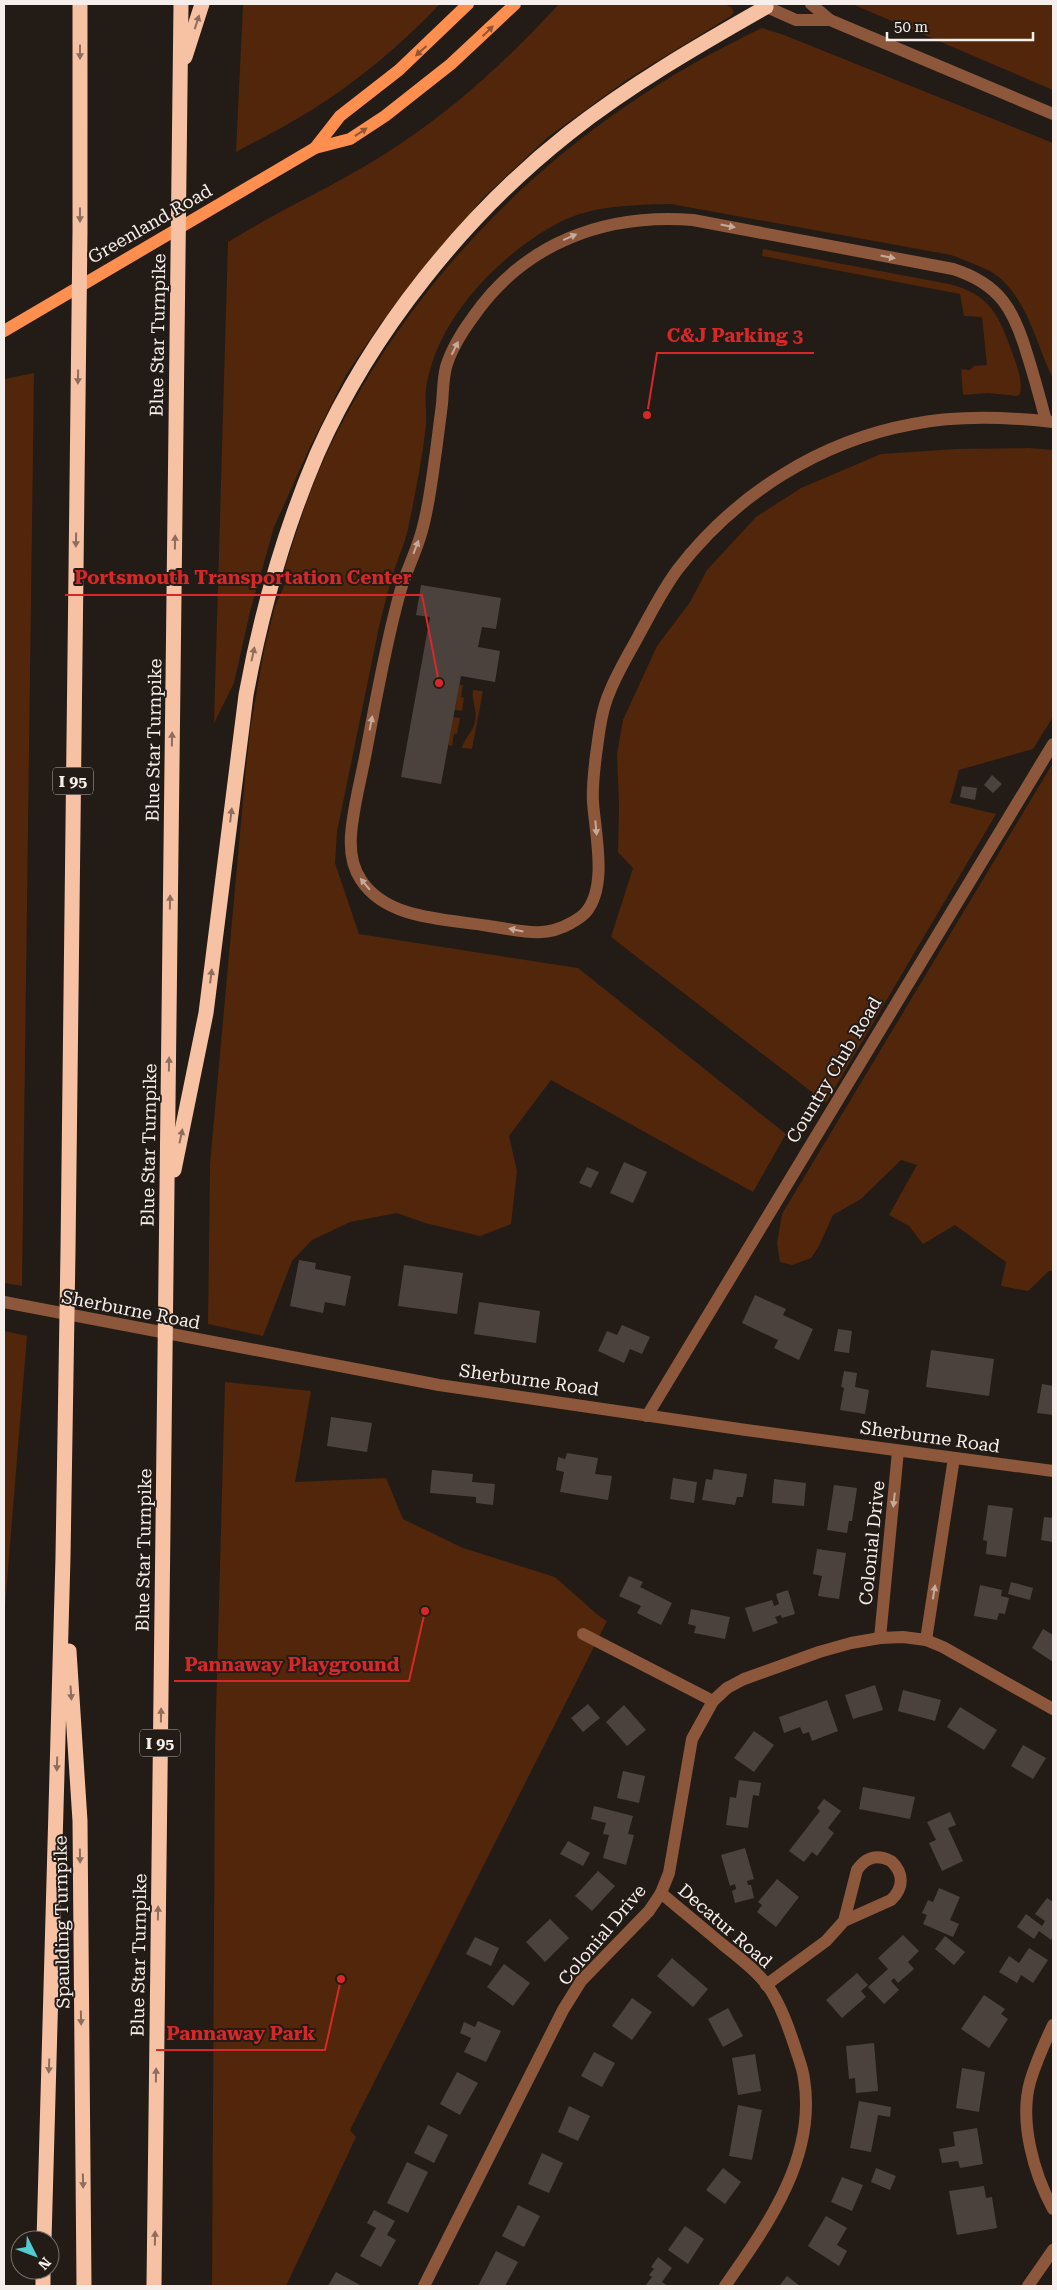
<svg xmlns="http://www.w3.org/2000/svg" width="1057" height="2290" font-family="'Roboto Serif',serif">
<style>
.green{fill:#51260a}
.building{fill:#4c423d}
.lines{fill:none;stroke-linecap:round;stroke-linejoin:round}
.minor{stroke:#8c573a;stroke-width:12}
.major{stroke:#fe8f4e;stroke-width:12}
.highway{stroke:#f7c1a4;stroke-width:15}
.oneway{fill:#8d6e5d}
.oneway2{fill:#905532}
.oneway3{fill:#c6aa9b}
.labels{text-anchor:middle;stroke-width:4;stroke-linejoin:round;paint-order:stroke}
.shield{fill:#231b16;stroke:#b6afab;stroke-width:1}
.shield-label{font-size:16px;font-weight:bold;fill:#f5eeeb}
.street-label{font-size:18px;fill:#f5eeeb;stroke:#231b16}
.leader{fill:none;stroke:#d62828;stroke-width:2}
.callout-dot{fill:#d62828;stroke:#231b16;stroke-width:2}
.callout-label{font-size:19px;text-anchor:middle;font-weight:bold;fill:#d62828;stroke:#231b16;stroke-width:4;stroke-linejoin:round;paint-order:stroke}
</style>
<rect width="100%" height="100%" fill="#231b16"/>
<g class="green">
<path d="M243,4H440C401,45 358,81 310,111C286,126 260,139 236,152Z"/>
<path d="M559,4H724L731,7L734,12L731,16L628,79L548,137L483,198L381,323L346,375L310,447L274,527L250,612L234,683L214,723L228,242C284,207 346,181 400,144C459,105 511,56 559,4Z"/>
<path d="M852,4H1053V90Z"/>
<path d="M762,28L784,35L1053,143V379C1036,344 1026,292 990,271C978,265 964,260 951,255L671,204C634,205 594,205 560,222C501,253 439,316 427,383C424,397 427,411 426,425C422,460 415,495 408,529C405,542 400,553 396,565C389,586 384,606 379,627L337,832L335,863L359,934L578,968L786,1134L753,1192L551,1080L509,1136L517,1171L511,1224L480,1236L425,1223L397,1213L350,1222L312,1240L292,1261L263,1336L208,1324L210,1164L246,767L251,724L264,650L275,606L290,573L284,571C296,533 308,494 325,457C416,265 571,118 762,28Z"/>
<path d="M763,249L949,284C990,294 999,316 1012,352C1017,366 1023,380 1020,394L1017,396L988,393L963,395L961,369L970,370L974,366L987,365L982,317L964,316L960,294L762,256Z"/>
<path d="M34,373L22,1286L4,1283V379Z"/>
<path d="M1029,448L1053,450V717L1033,749L959,770L950,803L996,814L826,1103L611,937L633,868L618,852L619,806L617,754L623,720L657,646L690,602L707,570L756,517L801,488L881,454L956,449Z"/>
<path d="M459,685H463L461,697L464,698L462,711L455,710Z"/>
<path d="M473,690L483,691L472,749L462,748C464,738 473,732 475,722C478,710 471,701 473,690Z"/>
<path d="M453,717L460,718L457,734H454L452,746L448,745Z"/>
<path d="M1053,763V1271H1049L1028,1291L1001,1286L1006,1262L955,1225L923,1244L909,1226L889,1215L917,1165L901,1160L861,1199L833,1215L819,1246L811,1258L792,1265L780,1262L777,1243L782,1214Z"/>
<path d="M4,1331L27,1336L4,1619Z"/>
<path d="M225,1382L311,1391L295,1482L386,1478L403,1519L463,1548L555,1577L599,1616L607,1621L350,2130L356,2137L286,2286H212L215,1748Z"/>
</g>
<g class="building">
<path d="M421,585L501,598L496,629L482,627L478,647L500,651L495,682L461,676L441,784L401,777L430,617L416,615Z"/>
<path d="M992,775L1002,784L993,793L984,785Z"/>
<path d="M962,786L977,788L975,800L960,797Z"/>
<path d="M624,1162L647,1172L633,1203L610,1193Z"/>
<path d="M587,1167L599,1172L591,1188L579,1183Z"/>
<path d="M299,1260L316,1263L315,1269L351,1276L345,1306L325,1302L323,1313L290,1306Z"/>
<path d="M404,1265L463,1273L457,1314L398,1306Z"/>
<path d="M755,1295L786,1309L783,1315L813,1329L799,1360L774,1348L778,1340L742,1323Z"/>
<path d="M479,1302L540,1311L536,1343L474,1334Z"/>
<path d="M622,1325L650,1337L642,1354L630,1349L624,1363L598,1351L607,1331L617,1335Z"/>
<path d="M838,1329L852,1331L849,1353L834,1351Z"/>
<path d="M931,1350L994,1359L989,1396L926,1387Z"/>
<path d="M844,1371L857,1373L855,1387L869,1390L865,1414L840,1410L844,1388L841,1387Z"/>
<path d="M1042,1384L1053,1386V1415L1037,1413Z"/>
<path d="M331,1417L372,1423L367,1452L327,1446Z"/>
<path d="M567,1453L598,1458L595,1474L612,1476L608,1500L560,1492L564,1472L556,1470L558,1457L565,1459Z"/>
<path d="M714,1469L747,1474L743,1497H737L735,1505L702,1500L706,1479L712,1480Z"/>
<path d="M432,1470L473,1474L472,1482L495,1484L493,1505L476,1503V1497L430,1493Z"/>
<path d="M673,1478L697,1482L694,1503L670,1499Z"/>
<path d="M774,1479L806,1483L804,1506L772,1503Z"/>
<path d="M834,1485L857,1488L852,1521H849L847,1533L827,1530Z"/>
<path d="M988,1505L1013,1508L1006,1557L986,1554L987,1541L983,1540Z"/>
<path d="M1044,1517L1053,1518V1542L1041,1540Z"/>
<path d="M817,1549L846,1553L839,1599L818,1596L822,1576L813,1574Z"/>
<path d="M629,1576L643,1582L640,1587L672,1603L661,1625L637,1613L641,1606L619,1596Z"/>
<path d="M1011,1582L1033,1588L1030,1600L1008,1594Z"/>
<path d="M980,1585L1002,1590L1001,1596L1009,1598L1005,1614L999,1613L997,1620L974,1616Z"/>
<path d="M788,1590L795,1614L782,1618L781,1615L775,1617L778,1623L753,1632L745,1608L772,1600L774,1606L779,1604L776,1594Z"/>
<path d="M691,1609L730,1617L725,1639L694,1633L696,1626L688,1624Z"/>
<path d="M1043,1629L1053,1635V1662L1032,1648Z"/>
<path d="M875,1685L883,1710L853,1719L845,1695Z"/>
<path d="M903,1690L941,1700L935,1721L898,1711Z"/>
<path d="M827,1700L838,1731L812,1741L809,1732L803,1734L800,1727L784,1733L779,1717Z"/>
<path d="M588,1704L600,1718L583,1732L571,1718Z"/>
<path d="M624,1705L646,1730L627,1746L606,1722Z"/>
<path d="M960,1707L997,1730L984,1750L947,1727Z"/>
<path d="M754,1731L774,1745L754,1772L734,1758Z"/>
<path d="M1023,1745L1046,1758L1033,1779L1011,1766Z"/>
<path d="M623,1771L645,1776L639,1803L617,1798Z"/>
<path d="M739,1780L761,1783L759,1796L753,1795L748,1828L726,1825L730,1797L736,1798Z"/>
<path d="M863,1787L915,1797L910,1819L859,1809Z"/>
<path d="M824,1799L841,1811L828,1828L834,1833L817,1856L812,1852L804,1862L789,1851L820,1811L817,1808Z"/>
<path d="M594,1806L633,1816L628,1834L634,1835L626,1865L603,1858L609,1835L603,1834L606,1823L591,1819Z"/>
<path d="M950,1812L956,1825L948,1828L963,1861L942,1871L929,1843L936,1840L927,1822Z"/>
<path d="M568,1841L590,1853L583,1866L560,1854Z"/>
<path d="M745,1848L754,1879L747,1881L748,1885H751L754,1898L735,1903L732,1891L736,1889L735,1884L730,1886L721,1855Z"/>
<path d="M598,1871L615,1886L592,1911L575,1896Z"/>
<path d="M777,1879L799,1897L776,1927L757,1912L762,1905L758,1902Z"/>
<path d="M939,1888L960,1897L950,1920L959,1924L953,1937L923,1924L927,1915L922,1913L928,1900L933,1902Z"/>
<path d="M1047,1898L1053,1902V1936L1051,1940L1039,1931L1034,1939L1017,1927L1026,1914L1042,1926L1045,1921L1035,1914Z"/>
<path d="M550,1919L569,1938L545,1962L526,1942Z"/>
<path d="M903,1935L919,1951L908,1962L914,1969L898,1983L894,1978L891,1981L899,1990L884,2004L868,1987L888,1969L878,1958Z"/>
<path d="M945,1936L965,1952L954,1965L935,1949Z"/>
<path d="M475,1937L499,1948L491,1966L466,1954Z"/>
<path d="M1029,1948L1048,1960L1033,1983L1021,1975L1017,1983L999,1972L1009,1956L1019,1963Z"/>
<path d="M672,1958L708,1989L693,2007L657,1976Z"/>
<path d="M504,1964L530,1983L513,2006L487,1987Z"/>
<path d="M857,1973L868,1985L861,1991L866,1997L842,2018L826,2000Z"/>
<path d="M984,1995L1005,2009L1001,2014L1008,2019L989,2048L961,2029Z"/>
<path d="M632,1998L652,2012L632,2040L612,2026Z"/>
<path d="M728,2008L743,2036L723,2047L708,2019Z"/>
<path d="M478,2021L501,2031L486,2062L464,2052L471,2038L460,2033L464,2022L475,2027Z"/>
<path d="M874,2043L878,2091L856,2093L855,2078L849,2079L846,2046Z"/>
<path d="M594,2052L615,2063L602,2087L581,2076Z"/>
<path d="M755,2054L761,2091L738,2095L732,2058Z"/>
<path d="M962,2068L985,2072L979,2112L956,2108Z"/>
<path d="M457,2072L478,2083L460,2115L440,2104Z"/>
<path d="M859,2101L891,2107L890,2117L878,2115L871,2152L850,2148Z"/>
<path d="M738,2105L762,2110L752,2160L729,2156Z"/>
<path d="M569,2106L590,2116L578,2141L558,2132Z"/>
<path d="M428,2125L448,2135L434,2163L414,2153Z"/>
<path d="M977,2128L983,2164L960,2168L958,2161L942,2163L939,2149L955,2146L953,2132Z"/>
<path d="M542,2153L563,2163L549,2193L528,2184Z"/>
<path d="M407,2162L428,2172L408,2213L387,2203Z"/>
<path d="M723,2168L741,2182L725,2204L706,2190Z"/>
<path d="M876,2168L896,2176L890,2190L871,2182Z"/>
<path d="M842,2177L863,2185L852,2211L831,2202Z"/>
<path d="M984,2186L986,2198L992,2197L997,2228L957,2235L949,2191Z"/>
<path d="M518,2205L540,2216L524,2247L502,2236Z"/>
<path d="M374,2210L395,2221L387,2235L396,2240L381,2267L360,2256L376,2228L367,2223Z"/>
<path d="M826,2216L847,2228L837,2245L847,2251L839,2266L808,2246Z"/>
<path d="M685,2226L704,2239L688,2264L668,2250Z"/>
<path d="M496,2251L518,2262L505,2286H478Z"/>
<path d="M658,2257L672,2268L662,2282L668,2286H645L652,2277L649,2275L654,2269L651,2267Z"/>
<path d="M336,2272L362,2286H328Z"/>
<path d="M787,2276L800,2286H779Z"/>
</g>
<g class="lines">
<g class="minor">
<path d="M760,4L796,20H830"/>
<path d="M811,4L830,20L1053,114"/>
<path d="M1046,421C1040,398 1034,376 1027,354C1014,310 1000,284 953,269L693,220C605,213 524,243 473,317C462,332 451,350 446,367C443,379 443,392 442,404C440,420 438,435 436,451C432,478 429,508 421,534C415,555 404,575 399,596C385,647 376,700 366,752C361,779 353,807 351,835C350,850 352,867 361,880C387,920 447,919 489,926C518,930 544,939 571,923C576,920 582,917 586,912C608,886 595,833 593,802C592,787 594,771 596,755C599,734 601,711 610,691C618,671 630,652 640,633C652,611 663,589 678,569C736,494 820,441 913,424C958,415 1008,417 1053,422"/>
<path d="M4,1302L439,1385L746,1430L1053,1471"/>
<path d="M647,1416L1053,744"/>
<path d="M583,1634L713,1701"/>
<path d="M880,1638L898,1451"/>
<path d="M926,1640L954,1458"/>
<path d="M661,1893C681,1910 702,1927 722,1944C737,1956 755,1969 767,1985C780,2003 788,2026 795,2047C798,2057 803,2069 804,2079C817,2157 767,2226 725,2286"/>
<path d="M766,1985L826,1941L844,1921L891,1900C904,1888 904,1873 891,1861C877,1854 866,1857 857,1870L844,1921"/>
<path d="M1053,2025C1044,2044 1036,2062 1030,2082C1019,2122 1034,2174 1053,2209"/>
<path d="M424,2286L563,2010L581,1981L649,1911L661,1893L669,1873L692,1739L713,1701L727,1688L744,1679L819,1652L851,1643L880,1638L903,1637L926,1640L943,1647L1053,1709"/>
<path d="M1028,2286L1053,2250"/>
</g>
<g class="major">
<path d="M315,148L340,116L399,70L468,4"/>
<path d="M4,331L315,148L350,139L385,116L451,64L515,4"/>
</g>
<g class="highway">
<path d="M185,57L202,4"/>
<path d="M174,1170L206,1013L246,695C261,613 284,531 317,454C371,332 465,215 569,133C630,85 699,45 766,7"/>
<path d="M69,1651L80,1821L84,2286"/>
<path d="M44,2240L63,1557L68,1251L80,231V4"/>
<path d="M43,2286V2270"/>
<path d="M154,2286L181,4"/>
</g>
</g>
<defs><path id="oneway-solid" d="M-6-.8H1V-3.2L6.5 0L1 3.2V.8H-6Z" transform="scale(1.25)"/></defs>
<g class="oneway">
<use href="#oneway-solid" transform="translate(197 22) rotate(-72)"/>
<use href="#oneway-solid" transform="translate(80 52) rotate(90)"/>
<use href="#oneway-solid" transform="translate(80 215) rotate(90)"/>
<use href="#oneway-solid" transform="translate(78 377) rotate(91)"/>
<use href="#oneway-solid" transform="translate(76 540) rotate(91)"/>
<use href="#oneway-solid" transform="translate(175 542) rotate(-89)"/>
<use href="#oneway-solid" transform="translate(253 654) rotate(-78)"/>
<use href="#oneway-solid" transform="translate(172 739) rotate(-89)"/>
<use href="#oneway-solid" transform="translate(231 815) rotate(-83)"/>
<use href="#oneway-solid" transform="translate(170 902) rotate(-89)"/>
<use href="#oneway-solid" transform="translate(211 976) rotate(-83)"/>
<use href="#oneway-solid" transform="translate(169 1064) rotate(-89)"/>
<use href="#oneway-solid" transform="translate(181 1136) rotate(-78)"/>
<use href="#oneway-solid" transform="translate(71 1693) rotate(86)"/>
<use href="#oneway-solid" transform="translate(161 1715) rotate(-89)"/>
<use href="#oneway-solid" transform="translate(57 1764) rotate(92)"/>
<use href="#oneway-solid" transform="translate(80 1856) rotate(89)"/>
<use href="#oneway-solid" transform="translate(158 1913) rotate(-89)"/>
<use href="#oneway-solid" transform="translate(81 2018) rotate(89)"/>
<use href="#oneway-solid" transform="translate(49 2066) rotate(92)"/>
<use href="#oneway-solid" transform="translate(156 2075) rotate(-89)"/>
<use href="#oneway-solid" transform="translate(83 2181) rotate(89)"/>
<use href="#oneway-solid" transform="translate(155 2238) rotate(-89)"/>
</g>
<g class="oneway2">
<use href="#oneway-solid" transform="translate(488 31) rotate(-44)"/>
<use href="#oneway-solid" transform="translate(421 51) rotate(138)"/>
<use href="#oneway-solid" transform="translate(361 132) rotate(-34)"/>
</g>
<g class="oneway3">
<use href="#oneway-solid" transform="translate(728 226) rotate(11)"/>
<use href="#oneway-solid" transform="translate(570 237) rotate(-24)"/>
<use href="#oneway-solid" transform="translate(888 257) rotate(11)"/>
<use href="#oneway-solid" transform="translate(455 348) rotate(-64)"/>
<use href="#oneway-solid" transform="translate(416 547) rotate(-69)"/>
<use href="#oneway-solid" transform="translate(371 723) rotate(-79)"/>
<use href="#oneway-solid" transform="translate(596 828) rotate(85)"/>
<use href="#oneway-solid" transform="translate(365 884) rotate(-130)"/>
<use href="#oneway-solid" transform="translate(516 930) rotate(-168)"/>
<use href="#oneway-solid" transform="translate(894 1500) rotate(96)"/>
<use href="#oneway-solid" transform="translate(934 1592) rotate(-81)"/>
</g>
<g class="labels">
<g class="shield">
<rect x="53" y="767.5" width="40" height="27" rx="4"/>
<rect x="140" y="1729.5" width="40" height="27" rx="4"/>
</g>
<g class="shield-label">
<text x="73" y="787">I 95</text>
<text x="160" y="1749">I 95</text>
</g>
<g class="street-label">
<text transform="translate(150 224) rotate(-30)" y="6">Greenland Road</text>
<text transform="translate(158 335) rotate(-89)" y="6">Blue Star Turnpike</text>
<text transform="translate(154 740) rotate(-89)" y="6">Blue Star Turnpike</text>
<text transform="translate(834 1070) rotate(-59)" y="6">Country Club Road</text>
<text transform="translate(149 1145) rotate(-89)" y="6">Blue Star Turnpike</text>
<text transform="translate(131 1310) rotate(11)" y="6">Sherburne Road</text>
<text transform="translate(529 1380) rotate(8)" y="6">Sherburne Road</text>
<text transform="translate(930 1437) rotate(8)" y="6">Sherburne Road</text>
<text transform="translate(872 1543) rotate(-84)" y="6">Colonial Drive</text>
<text transform="translate(144 1550) rotate(-89)" y="6">Blue Star Turnpike</text>
<text transform="translate(62 1922) rotate(-91)" y="6">Spaulding Turnpike</text>
<text transform="translate(725 1926) rotate(41)" y="6">Decatur Road</text>
<text transform="translate(602 1935) rotate(-50)" y="6">Colonial Drive</text>
<text transform="translate(139 1955) rotate(-89)" y="6">Blue Star Turnpike</text>
</g>
</g>
<path class="leader" d="M647 415L657 353H814M439 683L422 595H65M425 1611L409 1681H174M341 1979L325 2050H156"/>
<g class="callout-dot">
<circle cx="647" cy="415" r="5"/>
<circle cx="439" cy="683" r="5"/>
<circle cx="425" cy="1611" r="5"/>
<circle cx="341" cy="1979" r="5"/>
</g>
<g class="callout-label">
<text x="735" y="342">C&amp;J Parking 3</text>
<text x="243" y="584">Portsmouth Transportation Center</text>
<text x="292" y="1671">Pannaway Playground</text>
<text x="241" y="2040">Pannaway Park</text>
</g>
<rect width="1057" height="2290" fill="none" stroke="#f5eeeb" stroke-width="10"/>
<g transform="translate(35 2255) rotate(132)"><circle r="24" fill="#231b16" stroke="#776f6b"/>
<path d="M0-4L9 19L0 12L-9 19Z" fill="#51ccd1"/>
<text y="-8" font-size="14" font-weight="bold" text-anchor="middle" fill="#f5eeeb">N</text>
</g>
<path d="M887 32v8h146v-8" fill="none" stroke="#f5eeeb" stroke-width="2.5"/>
<text x="894" y="32" font-size="15" fill="#f5eeeb" stroke="#231b16" stroke-width="4" paint-order="stroke">50 m</text>
</svg>
